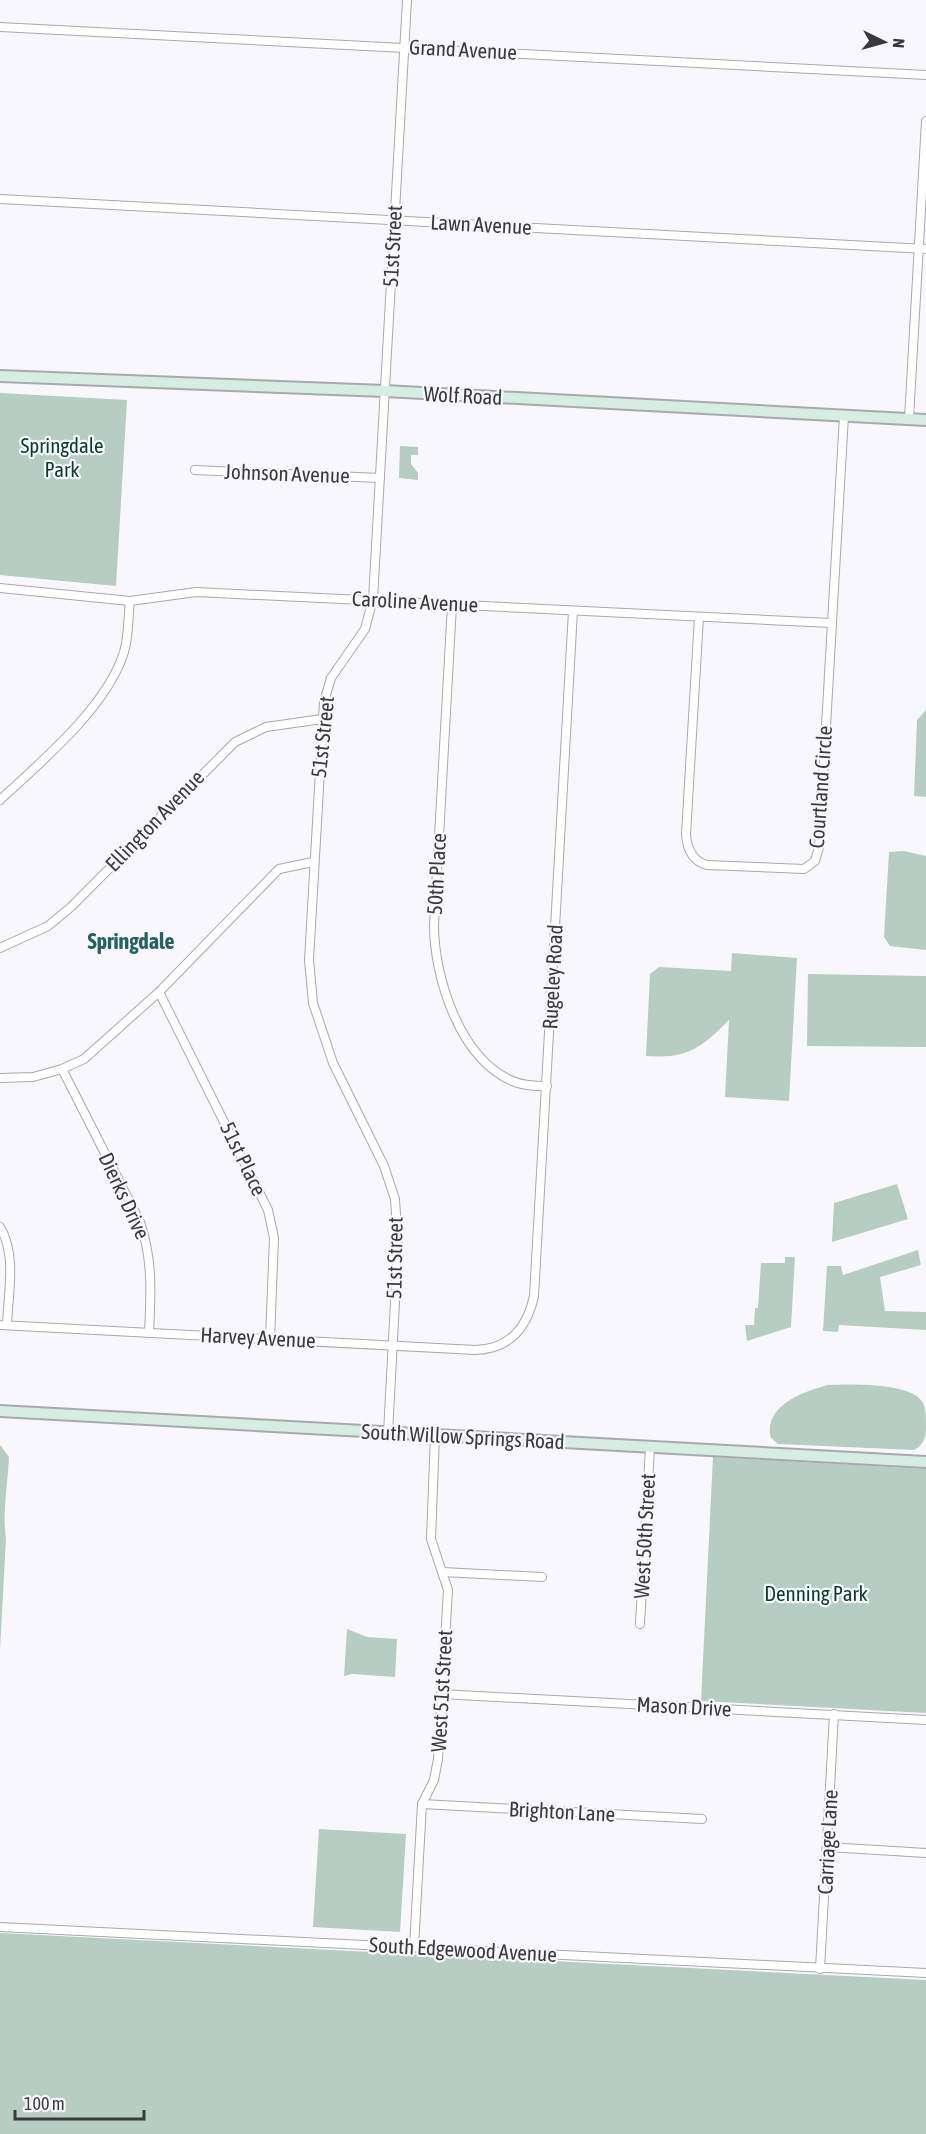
<svg xmlns="http://www.w3.org/2000/svg" width="926" height="2134" font-family="'Asap Condensed',sans-serif">
<style>
.green{fill:#b6cdc2}
.lines{fill:none;stroke-linecap:round;stroke-linejoin:round}
.street-casing{stroke:#a9a7b1;stroke-width:10}
.secondary-casing{stroke:#a9a7b1;stroke-width:14}
.street{stroke:#fff;stroke-width:8}
.secondary{stroke:#d6eee2;stroke-width:10}
.labels{text-anchor:middle;stroke-width:4.5;stroke-linejoin:round;paint-order:stroke}
.street-label{font-size:21px;fill:#3a393d;stroke:#f9f7fe}
.park-label{font-size:21px;fill:#0a3c2a;stroke:#f9f7fe}
.neighbourhood-label{font-size:22px;font-weight:bold;fill:#286260;stroke:#f9f7fe}
</style>
<rect width="100%" height="100%" fill="#f9f7fe"/>
<g class="green">
<path d="M0,393L127,400L116,586L0,575Z"/>
<path d="M400,446L418,447V455H411V464L418,473V480L399,478Z"/>
<path d="M926,710V797L914,796L917,720Z"/>
<path d="M904,851L926,856V950L890,946L884,937L889,852Z"/>
<path d="M732,953L797,958L789,1101L725,1097L729,1020C701,1048 688,1059 646,1056L650,974L659,967L731,971Z"/>
<path d="M808,974L926,976V1047L807,1046Z"/>
<path d="M897,1184L908,1219L832,1242L834,1203Z"/>
<path d="M918,1250L921,1265L880,1277L885,1311L926,1312V1330L839,1325L838,1332L823,1331L827,1266H841L843,1275Z"/>
<path d="M785,1257H795L791,1327L747,1341L745,1325H754L755,1308H758L761,1263H785Z"/>
<path d="M828,1385C849,1384 913,1382 923,1403C926,1409 926,1419 926,1426C926,1437 924,1445 914,1450L778,1444L771,1438C763,1405 805,1391 828,1385Z"/>
<path d="M0,1445L9,1457C8,1482 2,1515 6,1538L0,1650Z"/>
<path d="M713,1457L926,1469V1713L701,1701Z"/>
<path d="M347,1629L367,1637L397,1639L395,1677L352,1674L344,1676Z"/>
<path d="M319,1829L406,1834L400,1932L313,1927Z"/>
<path d="M0,1933L926,1980V2134H0Z"/>
</g>
<g class="lines">
<defs>
<g id="street">
<path d="M0,27L926,75"/>
<path d="M0,199L926,249"/>
<path d="M909,419L926,121"/>
<path d="M195,470L380,478"/>
<path d="M0,588L130,601L196,592L831,623"/>
<path d="M452,605L434,925C434,977 460,1061 515,1082C525,1086 536,1086 547,1086"/>
<path d="M699,617L686,834C687,849 692,861 707,865L804,869L815,861L819,847L844,416"/>
<path d="M0,800C42,761 107,707 124,652C129,636 128,617 130,601"/>
<path d="M0,948L48,926L71,907L235,742L266,727L322,719"/>
<path d="M159,992L268,1210L274,1238L270,1339"/>
<path d="M62,1069L140,1222C153,1260 151,1294 149,1333"/>
<path d="M0,1078L33,1077L62,1069L84,1059L159,992L279,869L313,862"/>
<path d="M0,1227C17,1255 8,1294 7,1325"/>
<path d="M0,1325L475,1350C510,1349 527,1328 534,1296L573,611"/>
<path d="M388,1433L398,1246L395,1199L384,1166L333,1063L313,1003L309,960L324,702L331,678L365,629L373,599L407,0"/>
<path d="M443,1572L542,1577"/>
<path d="M640,1624L650,1447"/>
<path d="M441,1694L926,1720"/>
<path d="M422,1804L702,1819"/>
<path d="M828,1847L926,1853"/>
<path d="M0,1927L926,1973"/>
<path d="M414,1947L422,1804L434,1780L438,1759L448,1590L431,1539L435,1435"/>
<path d="M820,1969L834,1714"/>
</g>
<g id="secondary">
<path d="M0,376L385,391L926,420"/>
<path d="M0,1411L926,1462"/>
</g>
</defs>
<use href="#street" class="street-casing"/>
<use href="#secondary" class="secondary-casing"/>
<use href="#street" class="street"/>
<use href="#secondary" class="secondary"/>
</g>
<g class="labels">
<g class="street-label">
<text transform="translate(463 50) rotate(3)" y="7">Grand Avenue</text>
<text transform="translate(481 225) rotate(3)" y="7">Lawn Avenue</text>
<text transform="translate(393 246) rotate(-87)" y="7">51st Street</text>
<text transform="translate(463 396) rotate(3)" y="7">Wolf Road</text>
<text transform="translate(287 474) rotate(2)" y="7">Johnson Avenue</text>
<text transform="translate(415 602) rotate(3)" y="7">Caroline Avenue</text>
<text transform="translate(323 737) rotate(-84)" y="7">51st Street</text>
<text transform="translate(821 787) rotate(-86)" y="7">Courtland Circle</text>
<text transform="translate(155 821) rotate(-46)" y="7">Ellington Avenue</text>
<text transform="translate(437 874) rotate(-87)" y="7">50th Place</text>
<text transform="translate(553 977) rotate(-87)" y="7">Rugeley Road</text>
<text transform="translate(243 1159) rotate(64)" y="7">51st Place</text>
<text transform="translate(124 1196) rotate(65)" y="7">Dierks Drive</text>
<text transform="translate(395 1258) rotate(-89)" y="7">51st Street</text>
<text transform="translate(258 1338) rotate(3)" y="7">Harvey Avenue</text>
<text transform="translate(463 1437) rotate(3)" y="7">South Willow Springs Road</text>
<text transform="translate(645 1536) rotate(-87)" y="7">West 50th Street</text>
<text transform="translate(442 1691) rotate(-87)" y="7">West 51st Street</text>
<text transform="translate(684 1707) rotate(3)" y="7">Mason Drive</text>
<text transform="translate(562 1812) rotate(3)" y="7">Brighton Lane</text>
<text transform="translate(828 1842) rotate(-87)" y="7">Carriage Lane</text>
<text transform="translate(463 1950) rotate(3)" y="7">South Edgewood Avenue</text>
</g>
<g class="park-label">
<text x="62" y="453">Springdale<tspan x="62" dy="24">Park</tspan></text>
<text x="816" y="1601">Denning Park</text>
</g>
<g class="neighbourhood-label">
<text x="131" y="949">Springdale</text>
</g>
</g>
<g transform="translate(884 42) rotate(95)" stroke="#f9f7fe" stroke-width="4.5" paint-order="stroke">
<path d="M0-4.5L10 22L0 15L-10 22Z" fill="#3a393d"/>
<text y="-9" font-size="16" font-weight="bold" text-anchor="middle" fill="#3a393d">N</text>
</g>
<path d="M15 2110v9h129v-9" fill="none" stroke="#3a393d" stroke-width="3"/>
<text x="24" y="2110" font-size="18" fill="#3a393d" stroke="#f9f7fe" stroke-width="4.5" paint-order="stroke">100 m</text>
</svg>
